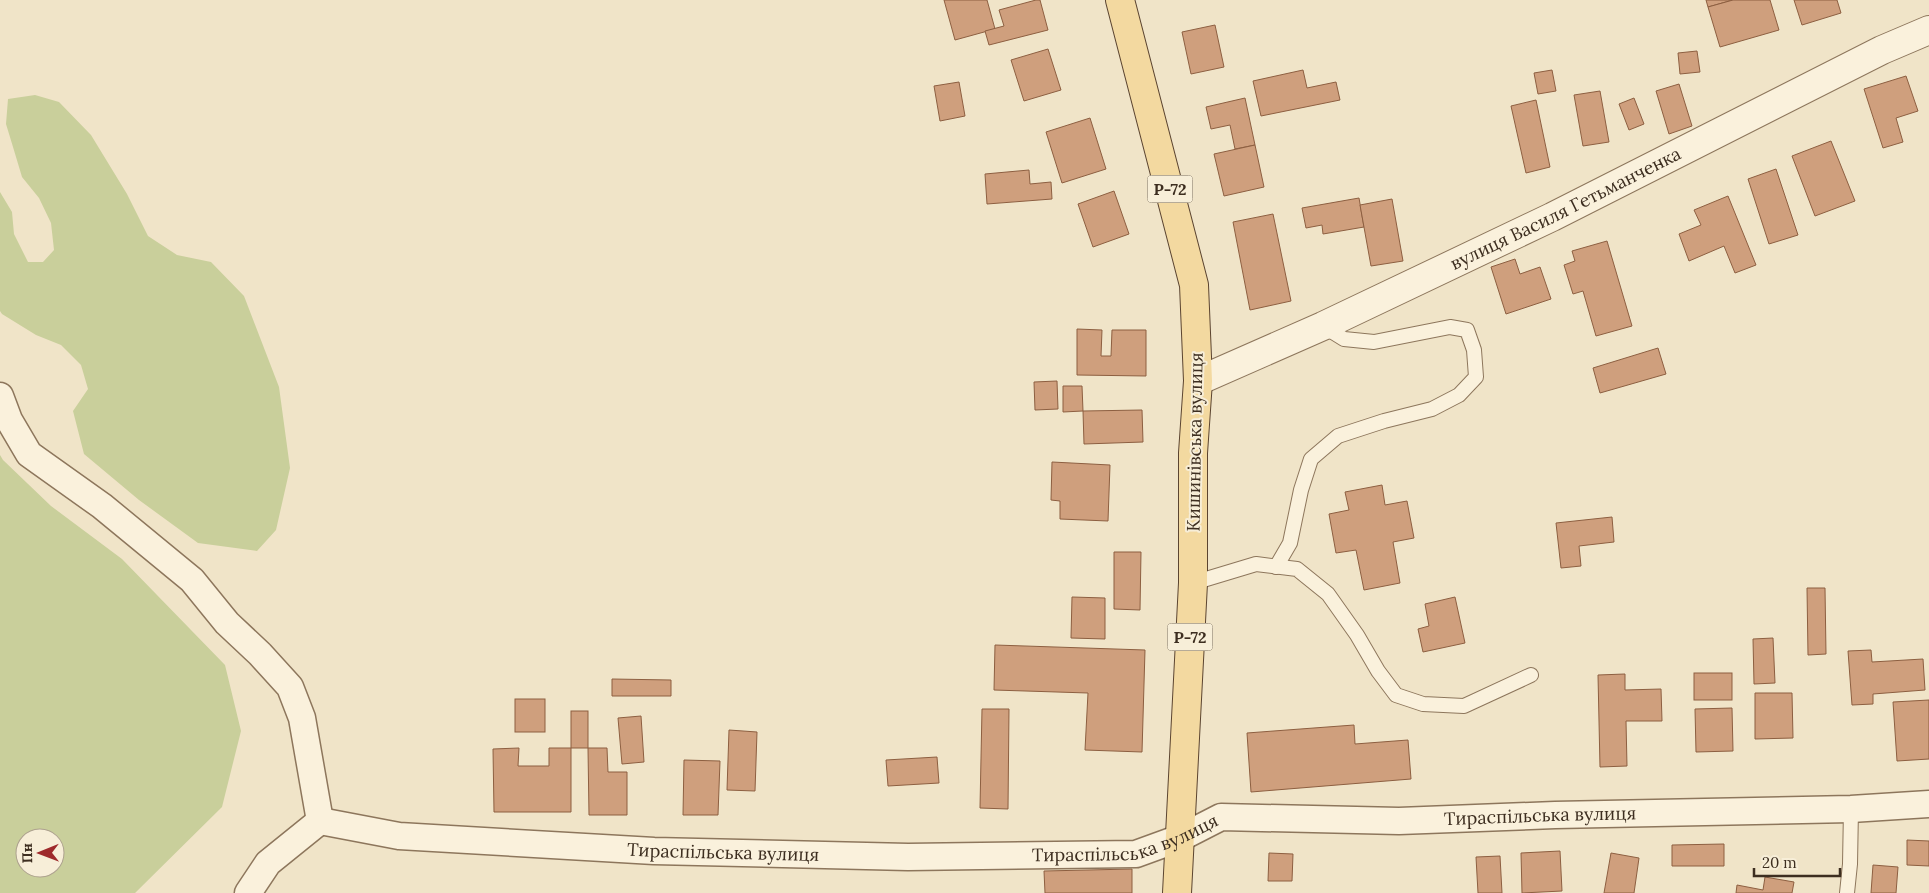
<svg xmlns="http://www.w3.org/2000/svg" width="1929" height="893" font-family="Lora,serif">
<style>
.green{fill:#c9cf9b;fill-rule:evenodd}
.building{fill:#cf9f7d;stroke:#8d5f41}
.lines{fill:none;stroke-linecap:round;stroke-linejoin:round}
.service-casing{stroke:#8d765c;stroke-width:16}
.minor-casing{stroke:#8d765c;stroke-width:29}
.tertiary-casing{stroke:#8d765c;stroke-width:30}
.primary-casing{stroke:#5b4430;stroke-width:30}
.service{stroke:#faf1dc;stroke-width:14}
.minor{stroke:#faf1dc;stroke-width:26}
.tertiary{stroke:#faf1dc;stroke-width:28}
.primary{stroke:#f3d9a0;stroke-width:28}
.labels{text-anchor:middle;stroke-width:4;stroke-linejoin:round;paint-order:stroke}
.shield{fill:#f7eed8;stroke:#756857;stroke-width:1}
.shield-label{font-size:16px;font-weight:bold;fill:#3d2e20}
.street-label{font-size:18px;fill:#3d2e20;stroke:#f7eed8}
</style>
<rect width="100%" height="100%" fill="#f0e4c8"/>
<g class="green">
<path d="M35,95L59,102L91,135L127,194L148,236L177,255L211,262L244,296L279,387L290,468L276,530L257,551L198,543L139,500L84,454L73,411L88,389L81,365L61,345L36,335L2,314L0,311V192L12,212L14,234L28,262H43L54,250L51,223L39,198L22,177L13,147L6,124L8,99Z"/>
<path d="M0,455L3,460L51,506L122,559L225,665L241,731L222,807L135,893H0ZM25,838H55V868H25Z"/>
</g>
<g class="building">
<path d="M944,0H987L995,29L955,40Z"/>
<path d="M1036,0H1040L1048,30L989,45L985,31L1004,26L999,10Z"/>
<path d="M1706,0H1733L1708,7Z"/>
<path d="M1733,0H1770L1779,30L1720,47L1708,7Z"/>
<path d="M1794,0H1837L1841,13L1802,25Z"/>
<path d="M1215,25L1224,67L1191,74L1182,32Z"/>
<path d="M1048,49L1061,90L1024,101L1011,60Z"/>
<path d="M1697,51L1700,72L1680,74L1678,53Z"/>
<path d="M1303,70L1307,88L1336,82L1340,100L1261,116L1253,81Z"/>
<path d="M1552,70L1556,91L1538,94L1534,73Z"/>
<path d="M1906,76L1918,111L1896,118L1903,142L1883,148L1864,89Z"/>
<path d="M959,82L965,116L940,121L934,86Z"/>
<path d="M1679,84L1692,126L1669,134L1656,91Z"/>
<path d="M1600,91L1609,142L1583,146L1574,95Z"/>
<path d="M1245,98L1255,145L1235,149L1230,125L1211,129L1206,107Z"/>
<path d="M1634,98L1644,124L1629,130L1619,104Z"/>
<path d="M1536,100L1550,167L1526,173L1511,106Z"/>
<path d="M1090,118L1106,169L1062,183L1046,132Z"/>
<path d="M1831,141L1855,201L1815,216L1792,156Z"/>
<path d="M1255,145L1264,187L1224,196L1214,154Z"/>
<path d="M1776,169L1798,235L1769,244L1748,179Z"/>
<path d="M1029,170L1030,184L1051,182L1052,199L987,204L985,174Z"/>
<path d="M1114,191L1129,234L1093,247L1078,204Z"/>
<path d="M1728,196L1756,265L1735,273L1724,246L1689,261L1679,234L1701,225L1694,210Z"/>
<path d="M1359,198L1364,227L1323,234L1322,225L1306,228L1302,208Z"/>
<path d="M1392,199L1403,261L1371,266L1360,205Z"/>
<path d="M1273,214L1291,301L1250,310L1233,222Z"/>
<path d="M1607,241L1632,326L1596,336L1583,291L1573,294L1564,265L1575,261L1572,251Z"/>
<path d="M1515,259L1520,274L1540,267L1551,299L1506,314L1491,267Z"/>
<path d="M1077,329L1102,330L1101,356H1111L1112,330H1146V376L1077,375Z"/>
<path d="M1658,348L1666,374L1600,393L1593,368Z"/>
<path d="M1057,381L1058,409L1035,410L1034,382Z"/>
<path d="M1063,386H1082L1083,411L1063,412Z"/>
<path d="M1142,410L1143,442L1084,444L1083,411Z"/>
<path d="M1052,462L1110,465L1108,521L1060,519V501L1051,500Z"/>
<path d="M1382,485L1385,505L1407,501L1414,538L1393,542L1400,583L1364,590L1356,550L1336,553L1329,514L1349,510L1345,492Z"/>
<path d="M1612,517L1614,542L1579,546L1581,566L1561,568L1556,523Z"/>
<path d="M1114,552H1141L1140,610L1114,609Z"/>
<path d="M1807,588H1825L1826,654L1808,655Z"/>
<path d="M1072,597L1105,598V639L1071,638Z"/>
<path d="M1455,597L1465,643L1423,652L1418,629L1429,626L1425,604Z"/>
<path d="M1773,638L1775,683L1754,684L1753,639Z"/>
<path d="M995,645L1145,650L1142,752L1085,750L1088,693L994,690Z"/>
<path d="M1871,650L1872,662L1923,659L1925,690L1873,694V704L1852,705L1848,651Z"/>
<rect x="1694" y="673" width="38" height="27"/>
<path d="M1625,674V690L1661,689L1662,721H1626L1627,766L1600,767L1598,675Z"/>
<path d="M612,679L671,680V696H612Z"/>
<path d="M1755,693H1792L1793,738L1755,739Z"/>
<rect x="515" y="699" width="30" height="33"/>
<path d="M1929,700V759L1897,761L1893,702Z"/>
<path d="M1732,708L1733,751L1696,752L1695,709Z"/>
<path d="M982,709H1009L1008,809L980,808Z"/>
<rect x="571" y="711" width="17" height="37"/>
<path d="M641,716L644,762L622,764L618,718Z"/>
<path d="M1354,725L1355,744L1408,740L1411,779L1251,792L1247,733Z"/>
<path d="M729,730L757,732L755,791L727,790Z"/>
<path d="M519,748L518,766H549V748H571V812H494L493,749Z"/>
<path d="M588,748H607L608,772H627V815H589Z"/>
<path d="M937,757L939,783L888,786L886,760Z"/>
<path d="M684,760L720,761L718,815H683Z"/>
<path d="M1907,840L1929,841V866L1907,865Z"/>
<path d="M1724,844V866H1672V845Z"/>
<path d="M1560,851L1562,891L1522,893L1521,853Z"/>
<path d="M1269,853L1293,854L1292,881H1268Z"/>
<path d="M1611,853L1639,858L1634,893H1604Z"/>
<path d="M1500,856L1502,893H1478L1476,857Z"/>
<path d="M1873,865L1898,867L1896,893H1871Z"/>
<path d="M1132,869V893H1045L1044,871Z"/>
<path d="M1765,877L1794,882L1792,893H1736L1737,885L1763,890Z"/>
</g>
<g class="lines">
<defs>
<g id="service">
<path d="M1276,567L1290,543L1301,490L1311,459L1338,436L1384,421L1432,409L1459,395L1476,377L1474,350L1467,330L1450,327L1374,342L1344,339L1323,326"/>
<path d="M1193,583L1256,564L1297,569L1328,594L1357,635L1378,671L1396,695L1423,704L1464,706L1531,675"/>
<path d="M1847,893L1850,864L1851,809"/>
</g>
<g id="minor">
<path d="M0,396L9,420L29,454L102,506L192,580L227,623L260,654L290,687L302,718L320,821"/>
<path id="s1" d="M320,821L399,836L654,851L908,857L1136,854L1180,838L1221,817L1399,821L1555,815L1851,809L1929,804"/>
<path d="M248,893L268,863L320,821"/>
</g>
<g id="tertiary">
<path id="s2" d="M1198,381L1323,326L1552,217L1882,50L1929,30"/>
</g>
<path id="primary" d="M1120,0L1194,285L1198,381L1193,453V583L1177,893"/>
</defs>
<use href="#service" class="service-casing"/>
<use href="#minor" class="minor-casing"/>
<use href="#tertiary" class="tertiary-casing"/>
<use href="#primary" class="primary-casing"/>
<use href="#service" class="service"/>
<use href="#minor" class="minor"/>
<use href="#tertiary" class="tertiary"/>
<use href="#primary" class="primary"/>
</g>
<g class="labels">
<g class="shield">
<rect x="1147.5" y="175.5" width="45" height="27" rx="4"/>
<rect x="1167.5" y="623.5" width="45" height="27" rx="4"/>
</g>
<g class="shield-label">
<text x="1170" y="195">Р-72</text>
<text x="1190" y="643">Р-72</text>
</g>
<g class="street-label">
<text dy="6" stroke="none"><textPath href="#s2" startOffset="406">вулиця Василя Гетьманченка</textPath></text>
<text transform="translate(1195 442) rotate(-89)" y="6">Кишинівська вулиця</text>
<text dy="6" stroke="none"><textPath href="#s1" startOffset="1230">Тираспільська вулиця</textPath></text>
<text dy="6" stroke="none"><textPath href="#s1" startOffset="810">Тираспільська вулиця</textPath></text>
<text dy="6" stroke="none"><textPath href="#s1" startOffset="405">Тираспільська вулиця</textPath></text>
</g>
</g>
<g transform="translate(40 853) rotate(269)"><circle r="24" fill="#f7eed8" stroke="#ada18e"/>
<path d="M0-4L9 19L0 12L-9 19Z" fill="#9e2a2b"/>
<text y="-8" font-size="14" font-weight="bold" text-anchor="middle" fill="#3d2e20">Пн</text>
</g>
<path d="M1754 868v8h86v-8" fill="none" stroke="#3d2e20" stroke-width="2.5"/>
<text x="1762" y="868" font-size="15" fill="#3d2e20" stroke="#f7eed8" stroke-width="4" paint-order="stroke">20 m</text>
</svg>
